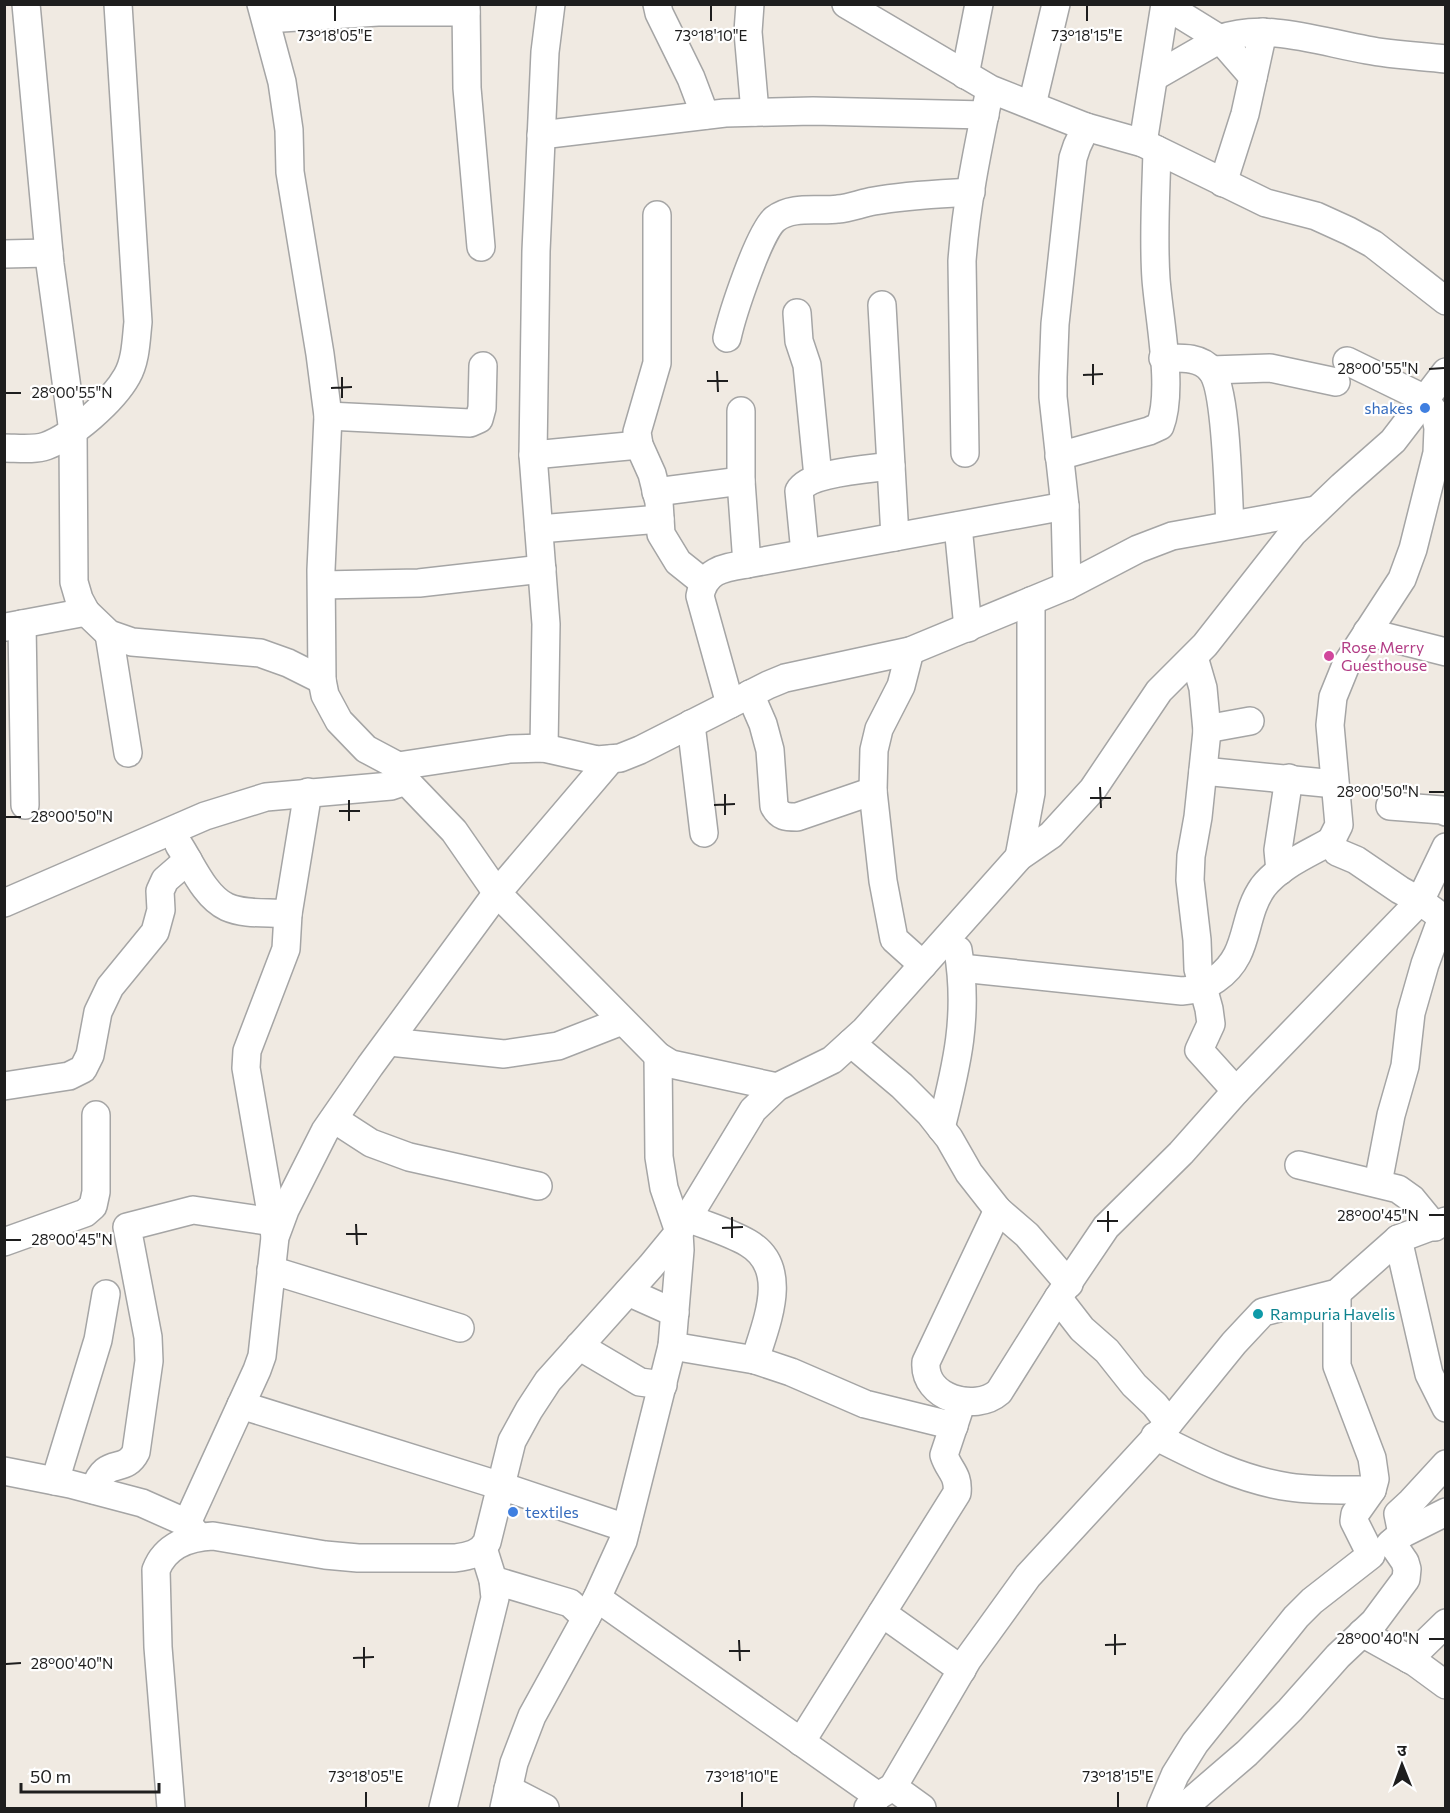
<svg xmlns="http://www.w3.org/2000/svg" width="1450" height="1813" font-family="Commissioner,'Noto Sans Devanagari',sans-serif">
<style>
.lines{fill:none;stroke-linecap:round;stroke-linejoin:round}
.minor-casing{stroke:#a5a5a5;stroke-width:30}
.minor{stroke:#fff;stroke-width:27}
.ticks{fill:none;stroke:#1e1e1e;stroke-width:2}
.shop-dot{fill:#3f7fe0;stroke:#fff;stroke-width:2}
.hotel-dot{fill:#d1479c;stroke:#fff;stroke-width:2}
.culture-dot{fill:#0f9aa8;stroke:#fff;stroke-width:2}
.labels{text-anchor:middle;stroke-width:4.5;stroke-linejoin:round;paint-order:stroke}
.shop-label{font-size:16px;fill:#366cbe;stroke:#fff;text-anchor:end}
.hotel-label{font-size:16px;fill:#b23c85;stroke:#fff;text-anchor:start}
.culture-label{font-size:16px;fill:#0d838f;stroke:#fff;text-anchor:start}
.ticks-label{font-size:15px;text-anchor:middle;fill:#1e1e1e;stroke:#fff;stroke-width:4.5;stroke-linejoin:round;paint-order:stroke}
</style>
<rect width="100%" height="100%" fill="#f0eae2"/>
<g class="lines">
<defs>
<g id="minor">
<path d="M26,4L50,264L73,432L74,582L79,599L86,612L109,634L132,642L260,653L288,663L322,680"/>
<path d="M261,4L282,82L289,130L290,172L320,354L328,416L321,570L322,680L325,695L339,721L366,749L398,766L406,781L454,831L497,893L658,1056L671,1064L777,1087"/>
<path d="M466,4L467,88L481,247"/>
<path d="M657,4L659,13L691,78L705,115"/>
<path d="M750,4L748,32L755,112"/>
<path d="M846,4L990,89L1086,127L1143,143L1266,203L1316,216L1349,231L1373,244L1446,301"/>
<path d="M1165,5L1220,39L1253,77"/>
<path d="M266,19L378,12H466"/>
<path d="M965,75L979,4"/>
<path d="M1154,77L1220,39C1265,22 1321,42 1367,50C1393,55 1419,56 1446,59"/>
<path d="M1032,105L1056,4"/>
<path d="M541,135L725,113L813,111L985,115"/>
<path d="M1143,143L1165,4"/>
<path d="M1223,183L1245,114L1263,32"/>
<path d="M657,215V363L637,432L639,445L652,474L659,502L661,534L678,562L703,582"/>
<path d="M4,254L49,253"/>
<path d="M882,305L895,537"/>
<path d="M797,313L799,341L807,365L818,477"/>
<path d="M727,338C732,315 759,232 775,219C793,205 818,212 838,209C850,208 862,203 874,201C906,195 938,194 971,192"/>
<path d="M1163,358C1179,358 1200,356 1211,370C1227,389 1228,496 1230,525"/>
<path d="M1347,361L1425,399L1435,413L1438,428L1437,453L1413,549L1402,579L1346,665L1333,697L1330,725L1339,825L1331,841L1337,852L1356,860L1400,890L1420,901L1446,920"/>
<path d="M1211,370L1270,368L1336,382"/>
<path d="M741,411V481L747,564"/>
<path d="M328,416L470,423L479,419L482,408L483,366"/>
<path d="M4,448C17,448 35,450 46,446C73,436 113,401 127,376C136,360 136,340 138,322L118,4"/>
<path d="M965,453L962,261C966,206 977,152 988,99"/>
<path d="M533,455L639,445"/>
<path d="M1059,456L1149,431L1160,426C1174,390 1159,319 1156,279C1153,236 1156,193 1157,150"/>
<path d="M656,492L741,481"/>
<path d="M958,526L968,628"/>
<path d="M539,529L660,519"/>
<path d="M805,553L799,491C809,472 870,469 891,466"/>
<path d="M322,585L419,583L542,569"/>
<path d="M1067,586L1065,506L1053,397V377L1055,324L1073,158L1077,146L1086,127"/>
<path d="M22,624L25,805"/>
<path d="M6,627L86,612"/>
<path d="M1367,632L1446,652"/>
<path d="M109,634L128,753"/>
<path d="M910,651L901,686L879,729L874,750L873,791L883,881L894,939L923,965"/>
<path d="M1194,657L1203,688L1207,731"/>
<path d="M750,694L763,724L770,750L774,806C780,817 786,817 797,817L873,791"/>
<path d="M730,704L700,596C705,570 723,568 747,564L1065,506"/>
<path d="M691,724L704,833"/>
<path d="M544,748L546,624L533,455L536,251L545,52L551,4"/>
<path d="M398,766L510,749L544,748L597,760L620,758L640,750L768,685L785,678L910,651L1067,586L1138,549L1172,536L1316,510"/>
<path d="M1203,771L1335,784"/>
<path d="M1390,806L1442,810L1446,812"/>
<path d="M179,845C192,865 205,897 227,907C245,915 269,912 288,914"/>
<path d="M1019,857L1031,793V601"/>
<path d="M1280,871L1278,850L1289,778"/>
<path d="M4,903L205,816L266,797L391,786L406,781"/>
<path d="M961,968L1182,991C1196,990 1204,987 1216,979C1251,955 1241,918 1263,887C1279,866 1308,854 1331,841"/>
<path d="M390,1042L504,1054L558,1046L622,1021"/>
<path d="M851,1043L902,1086L930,1114L949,1138L969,1173L998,1210L1027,1235L1069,1284"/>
<path d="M4,1086L69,1076L83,1069L90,1055L98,1012L110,987L155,932L161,910L160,891L165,880L188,860"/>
<path d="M1236,1091L1199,1050L1211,1024L1209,1009L1198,969L1197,940L1190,880L1191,856L1198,817L1207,731L1217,727L1250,721"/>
<path d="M334,1119L371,1143L409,1157L538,1186"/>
<path d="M941,1128C957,1065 969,1015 958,950"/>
<path d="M1299,1165L1398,1189L1412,1199L1435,1227"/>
<path d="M1378,1183L1391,1115L1405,1066L1411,1013L1425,964L1442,918"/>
<path d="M998,1210L926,1362C923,1398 975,1413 999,1392L1058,1298"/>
<path d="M688,1218C707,1226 729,1232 748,1243C791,1268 766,1323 755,1360"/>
<path d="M275,1236L246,1068L247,1051L286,949L288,914L308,792"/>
<path d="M1398,1239L1429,1374L1446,1408"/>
<path d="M4,1242L85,1213L93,1206L96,1192V1115"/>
<path d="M271,1270L460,1328"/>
<path d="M628,1292L675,1313"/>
<path d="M579,1346L640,1382L663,1385"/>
<path d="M672,1346L755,1360L791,1372L865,1404L954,1426"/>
<path d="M241,1405L501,1486L626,1528"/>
<path d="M1169,1423L1155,1405L1134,1385L1107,1351L1082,1329L1058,1298L1106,1227L1181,1153L1236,1091L1420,901L1446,847"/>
<path d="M1155,1436C1198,1458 1241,1480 1289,1487C1316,1491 1345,1490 1372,1490"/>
<path d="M4,1471L70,1484L142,1503L187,1523L198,1536"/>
<path d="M55,1481L98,1340L106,1294"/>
<path d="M94,1490C106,1454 124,1476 136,1452L149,1361L148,1337L127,1227L193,1210L273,1222"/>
<path d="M187,1523L257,1370L262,1356L275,1237L285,1210L325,1131L370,1066L497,893L611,759"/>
<path d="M1402,1534L1398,1514L1411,1502L1446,1464"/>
<path d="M1390,1544L1402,1534L1446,1512"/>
<path d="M493,1580L570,1603L586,1618"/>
<path d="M597,1598L878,1796"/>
<path d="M882,1613L962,1670"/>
<path d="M1362,1633L1416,1663L1446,1685"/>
<path d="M1409,1659L1446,1623"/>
<path d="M801,1742L957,1493C959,1474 949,1471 944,1455L962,1401"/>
<path d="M893,1787L922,1808"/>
<path d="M508,1789L545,1808"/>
<path d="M171,1808L158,1647L156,1570C165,1546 189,1537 213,1536L325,1555L358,1558H455C469,1556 480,1554 487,1542L512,1441L529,1410L548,1381L651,1266L679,1232L753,1110L777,1087L832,1060L865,1030L1019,857L1051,835L1093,789L1159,691L1205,645L1293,533L1342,486L1393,441L1446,372"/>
<path d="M443,1808L495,1598L493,1580L483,1548"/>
<path d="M504,1808L514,1763L532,1716L597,1598L623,1541L672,1346L680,1250L679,1232L664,1188L659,1157L658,1056"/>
<path d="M868,1808L878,1796L893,1787L968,1659L1028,1576L1169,1423L1234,1343L1263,1312L1337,1293L1398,1239L1446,1221"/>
<path d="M1161,1808L1175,1775L1195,1743L1296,1617L1312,1601L1371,1555L1354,1521L1355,1514L1372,1490L1375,1479L1372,1458L1337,1366V1293"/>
<path d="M1183,1808L1247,1753L1290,1710L1338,1656L1374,1622L1406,1579L1407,1569L1405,1562L1392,1543"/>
</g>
</defs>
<use href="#minor" class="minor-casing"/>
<use href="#minor" class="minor"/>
</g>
<path class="ticks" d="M335,6V21M711,6V21M1087,6V21M1093,364V385M1429,369L1444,368M717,371L718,392M1083,375L1103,374M342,377V398M707,381H728M331,388L352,387M6,393H21M1100,787L1101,808M1429,792H1444M725,794V815M1090,798H1111M349,800V821M714,805L735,804M339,811H360M6,817H21M1108,1211V1232M1429,1215H1444M732,1217V1238M1097,1221H1118M356,1224L357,1245M722,1228L743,1227M346,1234H367M6,1240H21M1115,1634V1655M1429,1639H1444M739,1640L740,1661M1105,1645L1126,1644M364,1647V1668M729,1651H750M353,1658L374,1657M6,1664L21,1663M366,1792V1807M742,1792V1807M1118,1792V1807"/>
<g class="shop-dot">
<circle cx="1425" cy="408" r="6"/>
<circle cx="513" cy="1512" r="6"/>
</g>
<circle class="hotel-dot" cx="1329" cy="656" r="6"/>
<circle class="culture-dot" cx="1258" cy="1314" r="6"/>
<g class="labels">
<g class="shop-label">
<text x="1413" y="414">shakes</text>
<text x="525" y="1518" text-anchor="start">textiles</text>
</g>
<g class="hotel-label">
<text x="1341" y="653">Rose Merry<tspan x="1341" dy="18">Guesthouse</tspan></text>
</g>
<g class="culture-label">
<text x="1270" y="1320">Rampuria Havelis</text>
</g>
</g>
<g class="ticks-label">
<text x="335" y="41">73°18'05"E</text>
<text x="711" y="41">73°18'10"E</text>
<text x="1087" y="41">73°18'15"E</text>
<text x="1378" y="374">28°00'55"N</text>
<text x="72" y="398">28°00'55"N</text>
<text x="1378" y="797">28°00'50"N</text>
<text x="72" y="822">28°00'50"N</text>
<text x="1378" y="1221">28°00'45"N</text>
<text x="72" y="1245">28°00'45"N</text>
<text x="1378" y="1644">28°00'40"N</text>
<text x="72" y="1669">28°00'40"N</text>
<text x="366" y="1782">73°18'05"E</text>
<text x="742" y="1782">73°18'10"E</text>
<text x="1118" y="1782">73°18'15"E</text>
</g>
<rect width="1450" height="1813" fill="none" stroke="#1e1e1e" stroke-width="12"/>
<g transform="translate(1402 1765) rotate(359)" stroke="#ffffff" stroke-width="4.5" paint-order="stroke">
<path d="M0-4.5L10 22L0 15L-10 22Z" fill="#1e1e1e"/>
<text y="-9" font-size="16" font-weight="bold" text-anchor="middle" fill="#1e1e1e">उ</text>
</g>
<path d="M21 1783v9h138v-9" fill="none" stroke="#1e1e1e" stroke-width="3"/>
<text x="30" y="1783" font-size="18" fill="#1e1e1e" stroke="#ffffff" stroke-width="4.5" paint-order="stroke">50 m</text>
</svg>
